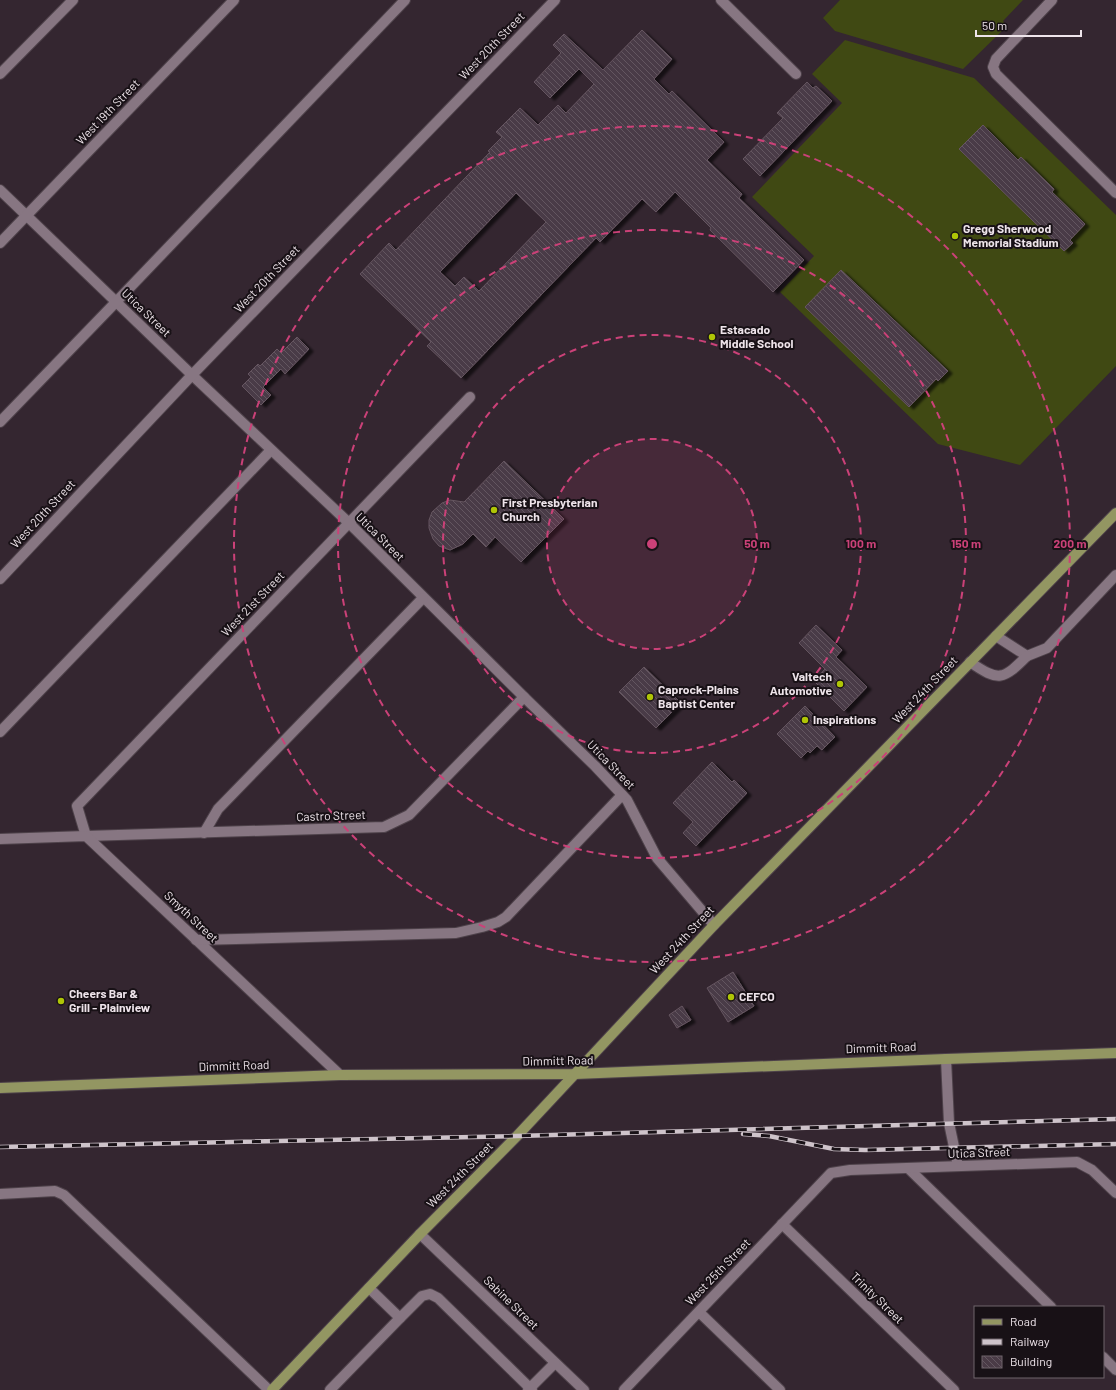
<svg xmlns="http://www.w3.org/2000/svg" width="1116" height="1390" font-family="Barlow,sans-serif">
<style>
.pitch{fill:#404913}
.building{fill:url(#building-back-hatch);stroke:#655560;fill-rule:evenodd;filter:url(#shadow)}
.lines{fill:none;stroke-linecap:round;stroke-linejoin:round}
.minor-casing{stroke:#4e424a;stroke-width:12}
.major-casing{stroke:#4e424a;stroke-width:12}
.minor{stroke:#877682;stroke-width:10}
.major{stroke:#939662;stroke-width:10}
.rail-casing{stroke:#cec3ca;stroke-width:4.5}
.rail{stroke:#181116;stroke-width:3;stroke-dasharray:9;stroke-linecap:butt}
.ring{fill:none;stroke:#cb4178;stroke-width:2;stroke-dasharray:7 5}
.poi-dot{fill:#afc506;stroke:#181116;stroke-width:1.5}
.labels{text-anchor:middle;stroke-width:4;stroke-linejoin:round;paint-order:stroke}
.street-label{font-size:12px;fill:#eee4ea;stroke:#181116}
.poi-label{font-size:12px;font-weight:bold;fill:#eee4ea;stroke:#181116;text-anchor:start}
.centre{fill:#cb4178;stroke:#181116;stroke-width:2}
.ring-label{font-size:12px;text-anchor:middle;font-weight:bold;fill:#cb4178;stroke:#181116;stroke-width:4;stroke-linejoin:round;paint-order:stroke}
</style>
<defs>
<pattern id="building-back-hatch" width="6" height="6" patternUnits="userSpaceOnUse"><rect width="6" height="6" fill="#4a3b46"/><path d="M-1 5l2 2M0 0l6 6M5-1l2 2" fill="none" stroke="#645761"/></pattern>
<filter id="shadow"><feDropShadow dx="4.5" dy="2.5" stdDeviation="1" flood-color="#0009"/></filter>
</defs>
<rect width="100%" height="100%" fill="#342630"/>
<g class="pitch">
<path d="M840,0H1023L1003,21L1007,26L963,69L835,31L823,18Z"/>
<path d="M845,40L974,78L1116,215V366L1020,465L938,444L780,292L814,256L752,197L842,103L812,74Z"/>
</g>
<g class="building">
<path d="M642,30L672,59L654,79L669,94L672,91L724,142L707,160L742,194L739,198L804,260L773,292L710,230L711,228L675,192L656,212L642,199L600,242L596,238L461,378L427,346L431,342L360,274L389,243L396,250L490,152L488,151L502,137L496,132L520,108L538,125L558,105L566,113L594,84L579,69L550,98L534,82L561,53L553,45L564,34L603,70ZM516,193L546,222L479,291L464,277L455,286L440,272Z"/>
<path d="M807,82L813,88L816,86L832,101L760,176L743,159L783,118L777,113Z"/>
<path d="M983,125L1018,160L1021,157L1054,189L1052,192L1085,224L1070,240L1073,243L1064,251L959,149Z"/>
<path d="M841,270L948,371L938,381L936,379L909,407L805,307Z"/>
<path d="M297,337L309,349L285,374L281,369L263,387L271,395L261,405L242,386L251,377L248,374L258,364L260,366L277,349L281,353Z"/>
<path d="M504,461L564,519L521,562L495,537L486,547L473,534L463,544L450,550L439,546L433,539L429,528V520L432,512L442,503L450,500L464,502Z"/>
<path d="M816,625L842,650L836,657L867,687L844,711L814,681L825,669L799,643Z"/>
<path d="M644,667L681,703L656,728L619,692Z"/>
<path d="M805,706L835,737L822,750L817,746L810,753L808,751L801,758L777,734Z"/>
<path d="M712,762L732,782L734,780L747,793L696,846L683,833L693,822L673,803Z"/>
<path d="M733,972L754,1006L728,1022L707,988Z"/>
<path d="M682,1006L691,1020L677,1028L669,1015Z"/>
</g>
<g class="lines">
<defs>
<g id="minor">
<path d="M721,0L796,74"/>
<path d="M1052,0L996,59L993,67L996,74L1116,193"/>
<path d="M0,74L73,0"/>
<path d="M0,190L192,375L349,523L524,697L595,766L627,800L657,858L714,925"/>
<path d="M0,243L234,0"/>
<path d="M470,397L77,806L86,836L384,827L409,815L524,697"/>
<path d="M0,422L116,302L405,0"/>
<path d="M0,579L192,375L555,0"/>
<path d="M996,636L1027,656L1047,648L1116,575"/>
<path d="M970,662C999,682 1003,680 1027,656"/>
<path d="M0,732L271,450"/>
<path d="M204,833L218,809L423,598"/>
<path d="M0,839L86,836L340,1075"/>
<path d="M196,940L456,933L482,927L498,922L506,917L622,795"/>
<path d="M946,1059L949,1123L958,1166"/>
<path d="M908,1168L1051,1307"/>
<path d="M0,1194L55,1191L64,1195L269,1390"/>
<path d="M782,1224L954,1390"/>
<path d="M420,1234L584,1390"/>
<path d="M369,1288L400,1318"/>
<path d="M699,1312L780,1390"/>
<path d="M1103,1357L1116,1370"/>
<path d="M330,1390L400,1318L422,1296L430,1294L438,1298L532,1390"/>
<path d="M528,1390L555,1363"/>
<path d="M624,1390L831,1173L850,1170L1077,1162L1092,1170L1116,1193"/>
</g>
<g id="major">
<path d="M0,1088L340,1075L575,1074L946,1059L1116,1053"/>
<path d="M272,1390L420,1234L517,1136L714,925L1116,513"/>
</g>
</defs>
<use href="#minor" class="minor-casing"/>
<use href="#major" class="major-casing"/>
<use href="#minor" class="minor"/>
<use href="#major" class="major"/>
<defs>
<g id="rail">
<path d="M743,1134L769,1136L834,1149L865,1150L1116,1144"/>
<path d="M0,1147L517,1136L1116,1119"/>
</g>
</defs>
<use href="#rail" class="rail-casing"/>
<use href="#rail" class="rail"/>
</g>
<circle cx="652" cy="544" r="105" fill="#cb4178" fill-opacity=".12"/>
<g class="ring">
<circle cx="652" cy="544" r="105"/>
<circle cx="652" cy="544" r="209"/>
<circle cx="652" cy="544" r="314"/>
<circle cx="652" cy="544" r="418"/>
</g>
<g class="poi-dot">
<circle cx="955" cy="236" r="4"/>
<circle cx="712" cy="337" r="4"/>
<circle cx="494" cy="510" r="4"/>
<circle cx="840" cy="684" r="4"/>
<circle cx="650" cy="697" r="4"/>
<circle cx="805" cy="720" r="4"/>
<circle cx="731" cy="997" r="4"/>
<circle cx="61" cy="1001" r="4"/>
</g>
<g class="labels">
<g class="street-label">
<text transform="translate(492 46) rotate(-46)" y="4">West 20th Street</text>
<text transform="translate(108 112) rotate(-46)" y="4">West 19th Street</text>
<text transform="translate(267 279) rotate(-46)" y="4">West 20th Street</text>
<text transform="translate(146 313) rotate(44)" y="4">Utica Street</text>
<text transform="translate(43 514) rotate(-47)" y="4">West 20th Street</text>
<text transform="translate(380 537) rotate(45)" y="4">Utica Street</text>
<text transform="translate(253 604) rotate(-46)" y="4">West 21st Street</text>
<text transform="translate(925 690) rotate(-46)" y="4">West 24th Street</text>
<text transform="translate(611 765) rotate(46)" y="4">Utica Street</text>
<text transform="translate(331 816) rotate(-2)" y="4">Castro Street</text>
<text transform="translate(191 917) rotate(43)" y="4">Smyth Street</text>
<text transform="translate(682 940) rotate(-47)" y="4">West 24th Street</text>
<text transform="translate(881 1048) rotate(-2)" y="4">Dimmitt Road</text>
<text transform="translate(558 1061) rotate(-1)" y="4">Dimmitt Road</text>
<text transform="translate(234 1066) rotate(-2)" y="4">Dimmitt Road</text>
<text transform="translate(979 1153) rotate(-2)" y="4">Utica Street</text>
<text transform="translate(460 1175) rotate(-45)" y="4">West 24th Street</text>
<text transform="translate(718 1272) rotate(-46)" y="4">West 25th Street</text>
<text transform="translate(877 1298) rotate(44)" y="4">Trinity Street</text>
<text transform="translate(511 1303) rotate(44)" y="4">Sabine Street</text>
</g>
<g class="poi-label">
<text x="963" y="233">Gregg Sherwood<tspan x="963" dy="14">Memorial Stadium</tspan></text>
<text x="720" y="334">Estacado<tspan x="720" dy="14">Middle School</tspan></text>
<text x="502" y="507">First Presbyterian<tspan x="502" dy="14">Church</tspan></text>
<text x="832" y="681" text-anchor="end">Valtech<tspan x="832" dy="14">Automotive</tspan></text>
<text x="658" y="694">Caprock-Plains<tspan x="658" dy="14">Baptist Center</tspan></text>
<text x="813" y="724">Inspirations</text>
<text x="69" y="998">Cheers Bar &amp;<tspan x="69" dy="14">Grill - Plainview</tspan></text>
<text x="739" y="1001">CEFCO</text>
</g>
</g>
<circle cx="652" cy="544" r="6" class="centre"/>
<g class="ring-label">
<text x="757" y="548">50 m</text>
<text x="861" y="548">100 m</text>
<text x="966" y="548">150 m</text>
<text x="1070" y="548">200 m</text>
</g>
<rect x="974" y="1306" width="130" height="72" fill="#181116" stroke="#6e656b"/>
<rect x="982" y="1319" width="20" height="6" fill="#939662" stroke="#6e656b"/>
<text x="1010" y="1326" font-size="12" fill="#eee4ea">Road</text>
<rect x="982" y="1339" width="20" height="6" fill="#cec3ca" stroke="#6e656b"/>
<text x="1010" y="1346" font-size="12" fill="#eee4ea">Railway</text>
<rect x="982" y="1356" width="20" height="12" fill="url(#building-back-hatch)" stroke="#6e656b"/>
<text x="1010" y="1366" font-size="12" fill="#eee4ea">Building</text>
<path d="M976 30v6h105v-6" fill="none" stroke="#eee4ea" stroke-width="2"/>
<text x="982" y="30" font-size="12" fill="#eee4ea" stroke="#181116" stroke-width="3" paint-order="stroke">50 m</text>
</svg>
